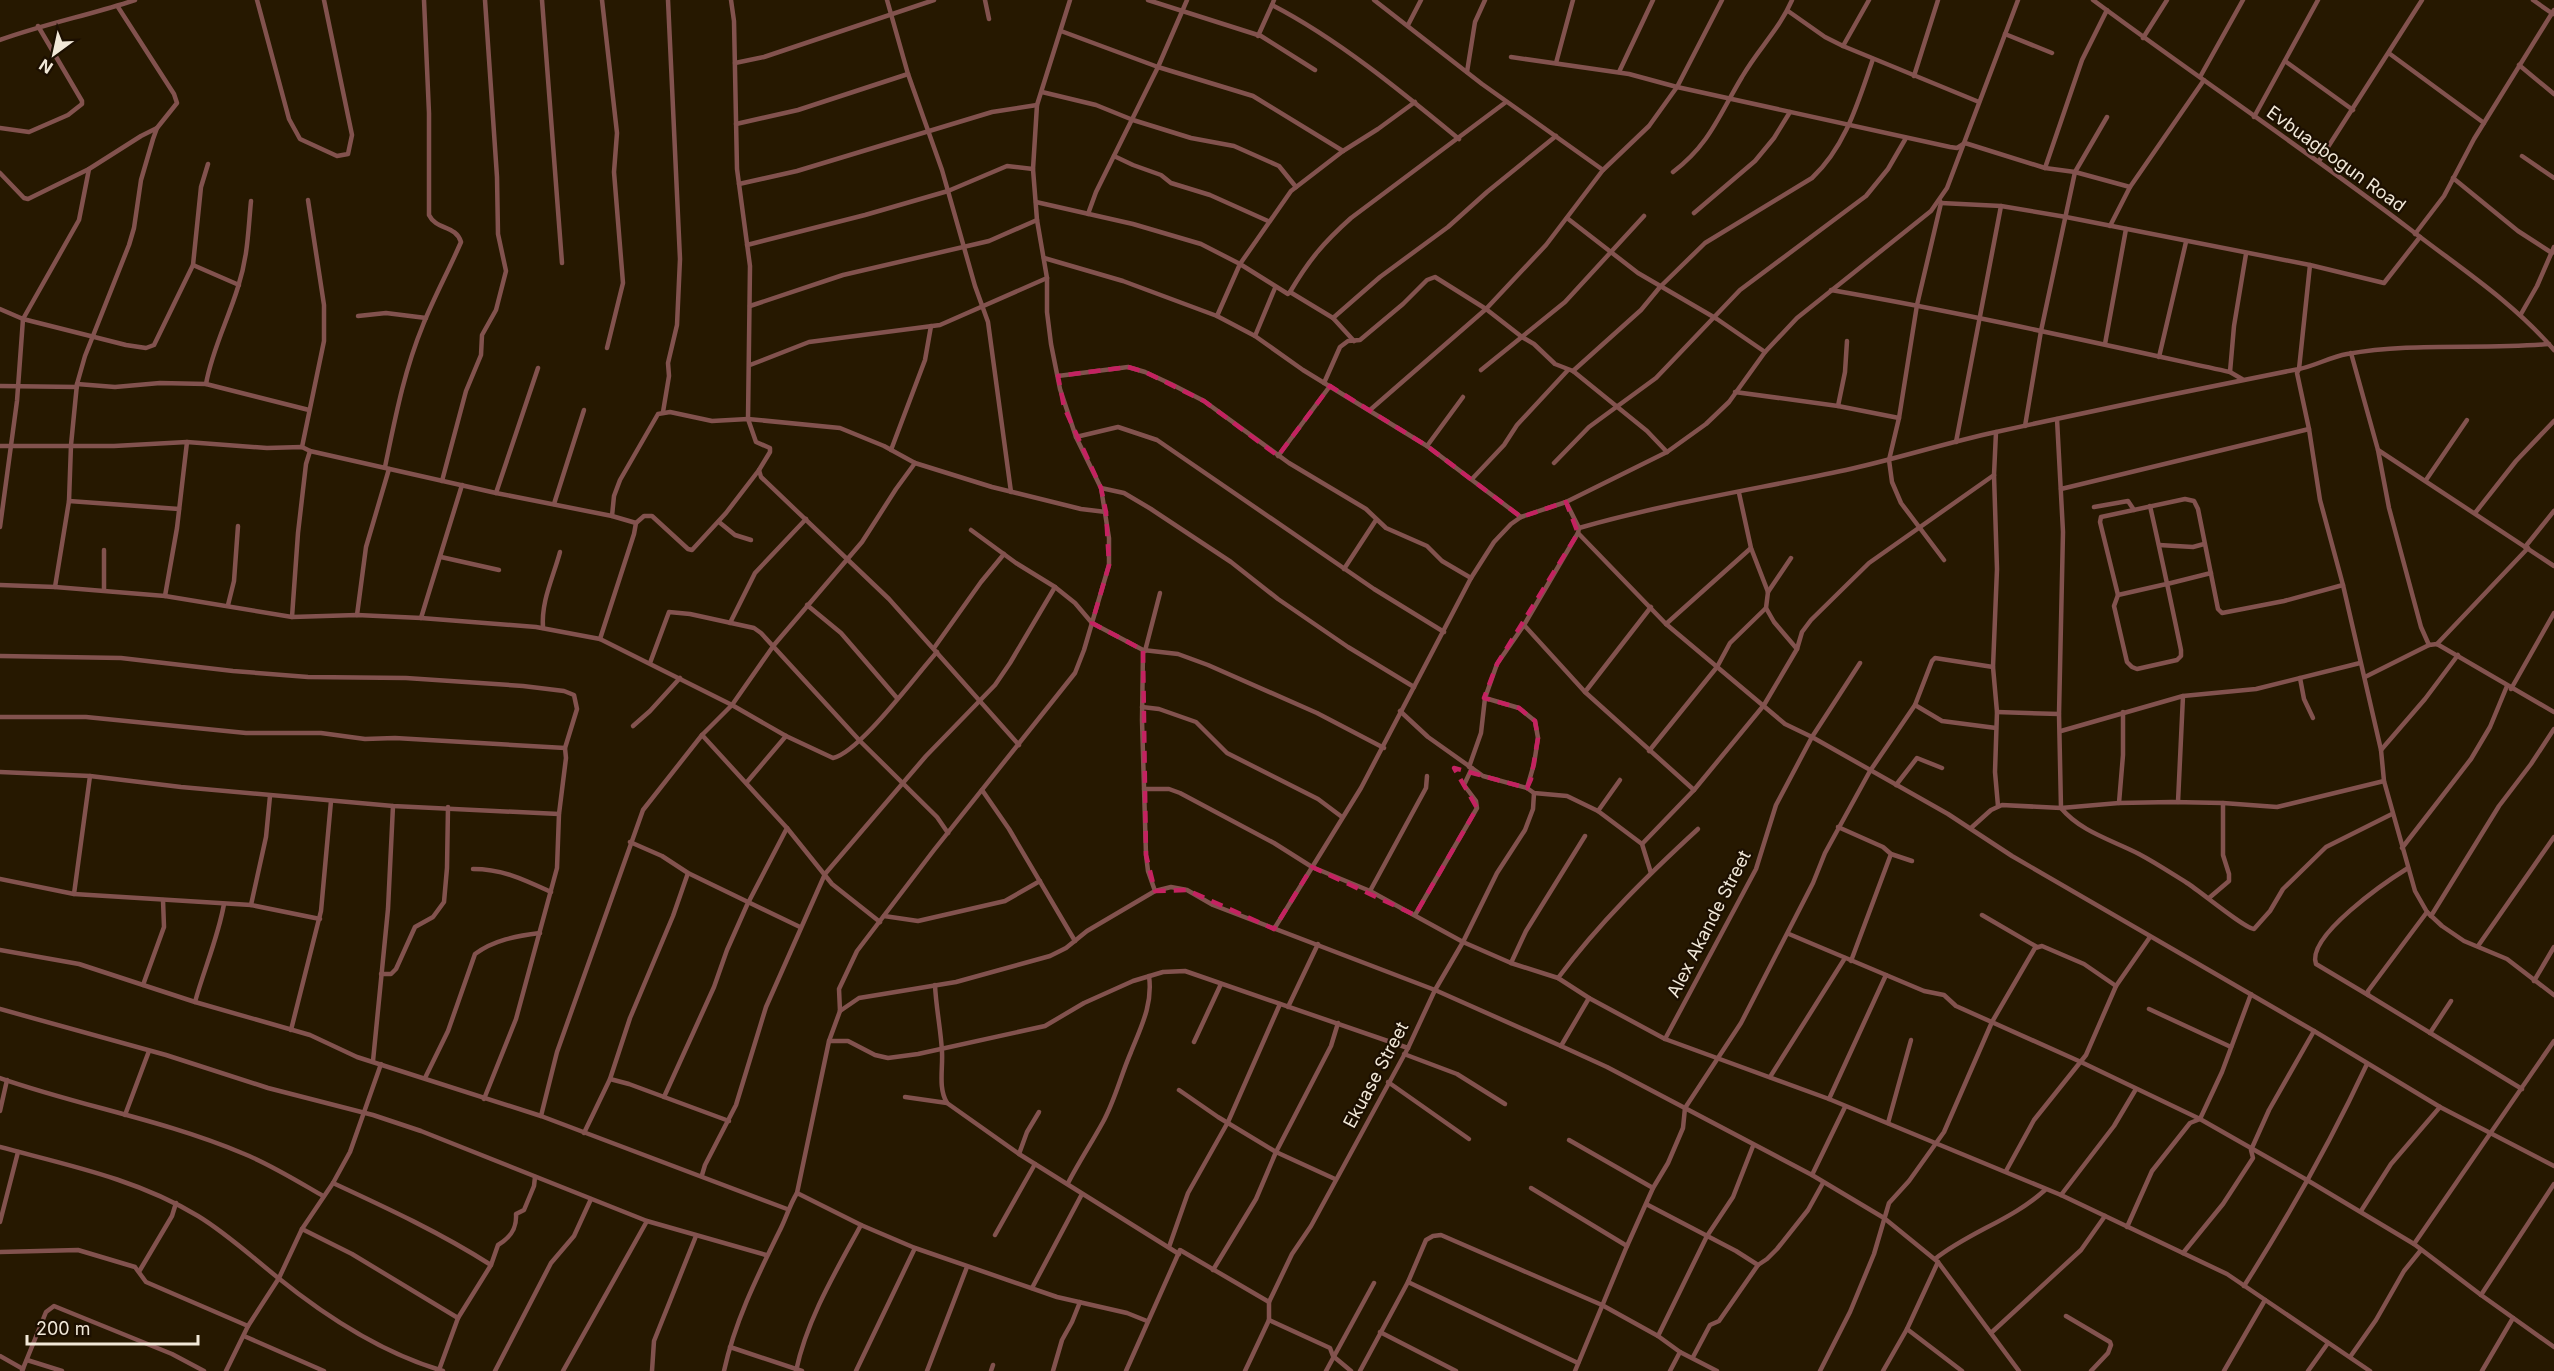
<svg xmlns="http://www.w3.org/2000/svg" width="2554" height="1371" font-family="Inter,sans-serif">
<style>
.lines{fill:none;stroke-linecap:round;stroke-linejoin:round}
.minor{stroke:#82524e;stroke-width:4.5}
.marked{fill:none;stroke:#c42261;stroke-width:4.5;stroke-dasharray:12 8;stroke-linejoin:round}
.labels{text-anchor:middle;stroke-width:4.5;stroke-linejoin:round;paint-order:stroke}
.street-label{font-size:18px;fill:#f1e8d8;stroke:#1c0f00}
</style>
<rect width="100%" height="100%" fill="#261800"/>
<g class="lines">
<g class="minor">
<path d="M257,0L289,119L300,139L337,156L348,154L352,135L324,0"/>
<path d="M542,0L562,263"/>
<path d="M602,0L617,133L614,172L623,283L607,348"/>
<path d="M731,0L734,21L737,169L750,266L748,419L840,428L884,446L915,463L992,487L1081,509L1106,512"/>
<path d="M887,0L908,74L942,170L975,286L988,322L1011,492"/>
<path d="M985,0L989,19"/>
<path d="M1148,0L1261,36L1315,70"/>
<path d="M1274,0L1272,5C1338,39 1402,92 1459,139"/>
<path d="M1374,0L1482,84L1603,170"/>
<path d="M2093,0C2198,78 2307,151 2411,230C2460,268 2513,302 2554,350"/>
<path d="M2533,0L2553,14"/>
<path d="M1788,11L1825,37L1843,46L1979,102"/>
<path d="M1408,25L1421,0"/>
<path d="M1061,31L1158,67L1253,96L1343,151"/>
<path d="M2005,34L2052,53"/>
<path d="M1258,36L1272,5"/>
<path d="M2143,38L2167,0"/>
<path d="M0,40C44,24 90,15 135,0"/>
<path d="M1843,46L1869,0"/>
<path d="M2390,54L2484,123"/>
<path d="M1511,57L1629,74L1677,87L1950,147L1957,148L1965,143L2045,168L2075,172L2130,187"/>
<path d="M2285,61L2353,110"/>
<path d="M735,63L764,57L934,0"/>
<path d="M1556,63L1573,0"/>
<path d="M2519,65L2554,94"/>
<path d="M1467,72L1475,22L1485,0"/>
<path d="M1619,72L1653,0"/>
<path d="M1914,76L1938,0"/>
<path d="M2200,77L2243,0"/>
<path d="M1042,92L1096,105L1133,120L1191,138L1234,146L1279,166L1296,187"/>
<path d="M2254,117L2318,0"/>
<path d="M736,124L798,110L908,74"/>
<path d="M0,128L29,132L68,115L82,104V101L38,26"/>
<path d="M1114,156L1133,165L1161,175L1171,183L1210,195L1268,221"/>
<path d="M2522,156L2554,178"/>
<path d="M2319,161L2422,0"/>
<path d="M2045,168L2082,60L2107,10"/>
<path d="M1673,172C1710,144 1719,115 1742,77C1758,49 1779,30 1792,0"/>
<path d="M0,173L24,198L28,199L89,169"/>
<path d="M2453,178L2518,231L2552,253"/>
<path d="M739,184L797,171L992,112L1037,105"/>
<path d="M1940,201L1941,203L1917,305L1899,418L1889,460L1892,482L1901,503L1944,560"/>
<path d="M1036,202L1133,224L1201,244L1240,264L1217,316"/>
<path d="M1941,203L2001,206L2066,217L2310,265L2384,283L2420,237"/>
<path d="M1694,213L1755,161L1774,138L1790,112"/>
<path d="M1088,214L1096,192L1158,67L1187,0"/>
<path d="M1567,218L1638,273L1717,319L1765,352"/>
<path d="M2110,226L2130,187L2204,80"/>
<path d="M2415,234L2444,196L2474,139L2554,10"/>
<path d="M747,245L865,215L948,191L1007,166L1033,169"/>
<path d="M1044,258L1123,281L1217,316L1255,336L1303,370L1427,446L1521,517"/>
<path d="M193,265L239,285"/>
<path d="M1831,290C1964,313 2097,343 2230,372L2242,379"/>
<path d="M1290,292C1309,260 1323,243 1351,218L1506,102"/>
<path d="M750,306L843,275L989,241L1037,220"/>
<path d="M0,309L23,319L126,345L146,348L154,345L193,265L201,187L208,164"/>
<path d="M2521,314L2537,286L2554,247"/>
<path d="M358,316L386,313L426,318"/>
<path d="M1333,318L1380,277L1448,227L1487,192L1556,136"/>
<path d="M1255,336L1275,288"/>
<path d="M1354,341L1333,318L1290,292L1288,294L1240,264L1291,191L1343,151L1378,129L1415,102"/>
<path d="M2105,344L2126,229"/>
<path d="M2549,344C2482,350 2413,342 2347,354C2330,357 2315,366 2299,369L2297,373L2309,429L2320,500L2343,585L2381,750L2384,781L2415,891L2427,912L2442,926L2464,941L2507,959L2554,995"/>
<path d="M2351,353L2378,450L2554,566"/>
<path d="M2159,357L2186,242"/>
<path d="M750,365L809,342L940,325L1047,278"/>
<path d="M1481,370L1565,302L1644,216"/>
<path d="M1573,371L1641,310L1660,287L1705,243L1812,178C1846,146 1858,102 1873,59"/>
<path d="M2230,372L2234,326L2246,254"/>
<path d="M1058,376L1128,367L1145,372L1171,384L1204,401L1289,463L1366,509L1386,528L1427,546L1442,561L1471,578"/>
<path d="M1324,383L1340,347L1348,341L1360,340L1403,304L1427,280L1435,277L1486,309L1522,337L1534,344L1555,364L1573,371L1647,431L1667,452"/>
<path d="M77,384L115,387L160,383L206,384L309,410"/>
<path d="M206,384C212,350 228,320 238,287C248,256 248,232 251,201"/>
<path d="M0,386L77,387"/>
<path d="M1735,392L1838,406L1899,418"/>
<path d="M1838,406L1845,372L1847,341"/>
<path d="M1370,410L1486,309L1546,245L1603,170L1649,126L1677,87L1722,0"/>
<path d="M663,412L669,376L668,363L677,325L680,259L668,0"/>
<path d="M2057,419L2063,532L2059,714L2061,808C2081,832 2112,840 2139,854C2156,863 2171,873 2187,883C2200,891 2244,928 2254,929L2270,911L2283,889L2326,847L2392,814"/>
<path d="M2025,426L2041,331L2075,172L2107,117"/>
<path d="M1996,432L1994,475L1997,569L1993,667L1997,712L1995,772L1998,806"/>
<path d="M1076,437L1118,427L1157,440L1374,589L1444,632"/>
<path d="M1956,442L2001,206"/>
<path d="M0,446H114L187,442L267,448L302,447L310,451L496,493L612,516L636,523L634,534L600,639"/>
<path d="M1427,446L1463,397"/>
<path d="M302,447L324,341V305L308,200"/>
<path d="M891,450L925,360L931,326"/>
<path d="M2378,450L2389,508L2421,627L2429,645L2437,644L2554,712"/>
<path d="M1278,456L1330,386"/>
<path d="M1554,463L1589,427L1656,378L1740,290L1866,196L1888,169L1906,138"/>
<path d="M385,467C395,419 404,371 423,325C434,297 449,270 461,242C456,225 436,230 429,215V113L424,0"/>
<path d="M1472,479L1504,445L1517,425L1568,370"/>
<path d="M2426,480L2467,420"/>
<path d="M442,481L466,391L481,355L482,335L496,310L506,271L498,234L497,177L485,0"/>
<path d="M1101,488L1124,493L1151,509L1231,562L1278,599L1348,647L1414,687"/>
<path d="M2061,489L2309,429"/>
<path d="M496,493L538,368"/>
<path d="M1739,493L1751,548L1768,592L1766,608L1774,622L1797,649"/>
<path d="M69,501L179,509"/>
<path d="M1566,502L1579,528C1666,503 1757,489 1846,470C1896,459 1945,443 1996,432C2096,410 2197,389 2299,369L2310,265"/>
<path d="M554,504L584,410"/>
<path d="M2150,506C2161,554 2171,602 2181,650V656L2177,660L2137,669L2132,667L2127,662L2114,606L2118,595L2162,585L2167,584L2211,573"/>
<path d="M2094,507L2128,501L2134,510"/>
<path d="M2475,513L2516,461L2554,421"/>
<path d="M612,516L614,496L620,480L658,414L670,412L712,421L748,419L756,442L770,448V452L759,470L761,477L889,599L1019,745"/>
<path d="M719,522L735,535L751,540"/>
<path d="M636,523L644,516H652L688,549L692,550L726,513L759,470"/>
<path d="M0,527L17,401L23,319L79,220L89,169L141,136L157,128"/>
<path d="M1579,528L1578,533L1666,624L1785,724L1812,737L1948,814L2012,856L2314,1031L2440,1107L2554,1166"/>
<path d="M971,530L1016,563L1055,587L1075,603L1092,623L1143,650L1142,720L1146,855L1148,871L1155,891"/>
<path d="M2159,545L2193,547L2204,544"/>
<path d="M2525,547L2554,511"/>
<path d="M441,557L499,570"/>
<path d="M1344,569L1376,520"/>
<path d="M0,585L55,587L165,596L292,617L357,615L421,618L536,627L600,639L732,705L786,736L833,758C860,752 916,675 937,652"/>
<path d="M55,587L69,501L71,445L77,384L85,356L129,245L134,228L141,180L153,139L157,128L177,103L174,94L118,7"/>
<path d="M104,590V550"/>
<path d="M1768,592L1791,558"/>
<path d="M2118,595L2100,522L2101,517L2185,499L2194,501L2198,509L2218,609L2222,613L2284,601L2343,585"/>
<path d="M165,596L177,528L187,442"/>
<path d="M228,605L234,581L238,526"/>
<path d="M807,605L841,633L897,698"/>
<path d="M357,615L366,547L389,469"/>
<path d="M292,617L298,533L306,464L310,451"/>
<path d="M421,618L462,485"/>
<path d="M730,623L755,573L806,519"/>
<path d="M1666,624L1751,548"/>
<path d="M1524,625L1585,692L1694,790"/>
<path d="M543,628C541,601 553,578 560,552"/>
<path d="M2437,644L2528,548"/>
<path d="M934,648L981,582L1004,554"/>
<path d="M1143,650L1178,654L1208,665L1317,713L1384,748"/>
<path d="M1145,651L1160,593"/>
<path d="M0,656L121,658L233,671L308,677L406,678L523,686L564,691L574,695L577,709L565,748L566,758L559,814L557,868L516,1019L484,1099"/>
<path d="M650,663L669,612L690,614L754,628L761,633L860,741L937,817L948,833"/>
<path d="M2365,677L2429,645"/>
<path d="M2300,678L2304,699L2313,718"/>
<path d="M2511,689L2554,613"/>
<path d="M1585,692L1651,607"/>
<path d="M1485,698L1519,708L1535,721L1538,738L1534,764L1527,788"/>
<path d="M1915,705L1942,721L1996,728"/>
<path d="M1142,707L1159,709L1196,722L1227,753L1318,799L1342,817"/>
<path d="M1400,711L1428,737L1483,776L1527,788L1534,793L1567,796L1598,811L1642,844L1651,873"/>
<path d="M1997,712L2059,714"/>
<path d="M0,717H86L246,733H321L365,739L395,738L565,748"/>
<path d="M633,726L650,711L680,678"/>
<path d="M2061,731L2183,696L2256,689L2360,663"/>
<path d="M702,735L787,828L832,884L880,922"/>
<path d="M2381,750L2425,699L2458,655"/>
<path d="M1649,751L1717,667L1730,643L1766,608"/>
<path d="M1469,767L1481,733L1485,698L1497,664L1524,625L1578,533"/>
<path d="M0,772L90,776L181,787L393,806L559,814"/>
<path d="M747,782L786,736"/>
<path d="M1896,785L1917,758L1942,768"/>
<path d="M1144,789H1169L1180,793L1274,843L1312,867L1370,891L1463,942L1511,963L1558,978L1589,998"/>
<path d="M982,790L1009,829L1075,941"/>
<path d="M2178,802L2183,696"/>
<path d="M2119,803L2123,755V712"/>
<path d="M1598,811L1620,780"/>
<path d="M1838,827L1883,847L1891,854L1851,961"/>
<path d="M1971,828L1991,810L2002,805L2061,808L2119,803L2172,802L2223,803L2277,807L2384,781"/>
<path d="M630,842L662,856L688,873L800,927"/>
<path d="M1642,844L1694,790L1764,705L1797,649L1802,632L1811,620L1869,563L1994,475"/>
<path d="M2402,848L2471,759L2490,727L2507,686"/>
<path d="M1891,854L1912,861"/>
<path d="M473,869C503,869 525,880 551,892"/>
<path d="M0,879L74,894L251,905L320,919"/>
<path d="M1370,891L1426,788L1427,776"/>
<path d="M74,894L90,776"/>
<path d="M2209,898L2229,881V874L2223,855V803"/>
<path d="M251,905L266,837L270,796"/>
<path d="M2427,912L2368,991V995L2522,1089"/>
<path d="M1415,915L1477,808L1476,801L1464,785L1472,768"/>
<path d="M1982,915L2037,947"/>
<path d="M884,916L918,921L1005,901L1040,881"/>
<path d="M2431,916L2499,806L2531,764L2554,729"/>
<path d="M1274,929L1361,788L1471,578L1494,542L1511,524L1521,517L1566,502L1667,452L1706,424L1729,402L1765,352L1797,318L1931,211L1947,188L2018,0"/>
<path d="M1789,934L1924,991L1944,995L1956,1006L2081,1062L2200,1119L2307,1180L2414,1244L2481,1295L2554,1347"/>
<path d="M2478,946L2554,837"/>
<path d="M0,950L79,964L195,1002L310,1035L357,1057L541,1116L787,1209"/>
<path d="M1511,963L1526,931L1585,836"/>
<path d="M381,974H391L396,969L415,927L433,917L444,902L447,868L448,807"/>
<path d="M1558,978C1599,923 1648,875 1698,829"/>
<path d="M2534,981L2554,947"/>
<path d="M143,985L164,927L163,900"/>
<path d="M935,985C936,1008 941,1030 942,1052C943,1069 938,1088 947,1103L1019,1154L1179,1254"/>
<path d="M2368,995L2316,964C2306,936 2387,881 2408,868"/>
<path d="M195,1002C204,969 218,938 224,904"/>
<path d="M1288,1007L1318,944"/>
<path d="M0,1009L166,1055L268,1088L373,1115L421,1131L647,1221L766,1255"/>
<path d="M2149,1009L2231,1047"/>
<path d="M840,1011L859,998L956,982L1050,956L1066,948L1087,931L1155,891L1171,887L1187,890L1213,905L1435,990L1561,1046L1607,1067L1812,1175L1884,1218L1938,1262L2019,1371"/>
<path d="M291,1030L321,911L331,801"/>
<path d="M2430,1033L2451,1001"/>
<path d="M1665,1039L1756,869L1776,805L1812,737L1860,663"/>
<path d="M829,1041H848L875,1055L888,1058L918,1054L1045,1026L1084,1003L1133,981L1163,972L1185,971L1408,1048"/>
<path d="M1194,1042L1221,984"/>
<path d="M1561,1046L1589,998L1665,1039L1829,1099L2061,1195L2227,1274L2370,1371"/>
<path d="M1404,1054L1457,1074L1505,1104"/>
<path d="M373,1061L388,909L393,806"/>
<path d="M1770,1077L1845,958"/>
<path d="M0,1078C80,1106 164,1120 242,1153C270,1164 297,1181 323,1196"/>
<path d="M425,1078L448,1031L475,954C494,940 516,936 540,933"/>
<path d="M610,1079L629,1084L729,1121"/>
<path d="M1388,1082L1469,1139"/>
<path d="M1179,1090L1218,1117L1276,1152L1335,1179"/>
<path d="M664,1097L714,987L727,950L747,905L787,828"/>
<path d="M905,1097L947,1103"/>
<path d="M1829,1099L1886,975"/>
<path d="M0,1111L7,1080"/>
<path d="M125,1115L149,1051"/>
<path d="M541,1116L557,1052L643,810L702,735L732,705L774,645L862,542L896,489L915,463"/>
<path d="M1888,1123L1911,1040"/>
<path d="M584,1133L610,1079L630,1018L673,916L688,873"/>
<path d="M1569,1140L1653,1188"/>
<path d="M0,1147C67,1165 137,1179 198,1216C226,1233 251,1256 277,1277C325,1316 382,1353 443,1371"/>
<path d="M1019,1154L1027,1132L1039,1112"/>
<path d="M2006,1171L2034,1120L2086,1055L2116,986L2150,937"/>
<path d="M702,1175L705,1165L736,1105L766,1007L825,874L926,756L995,685L1010,663L1055,587"/>
<path d="M1812,1175L1845,1107"/>
<path d="M333,1183C387,1208 441,1233 491,1265"/>
<path d="M1068,1183C1079,1162 1092,1142 1103,1122C1115,1100 1121,1075 1131,1052C1141,1027 1153,1004 1149,976"/>
<path d="M1531,1188L1627,1246"/>
<path d="M797,1193L861,1225L915,1248L1057,1297L1127,1313L1147,1321"/>
<path d="M2061,1195L2114,1126L2136,1089"/>
<path d="M1648,1205L1736,1251L1758,1265"/>
<path d="M2361,1211L2391,1164L2440,1107"/>
<path d="M0,1222L18,1152"/>
<path d="M2127,1227L2152,1171L2190,1123L2200,1119L2222,1072L2251,994"/>
<path d="M302,1229L352,1254L458,1318"/>
<path d="M995,1235L1035,1164"/>
<path d="M2414,1244L2554,1041"/>
<path d="M1169,1247L1188,1193L1228,1122L1280,1004"/>
<path d="M0,1252L78,1250L135,1267L146,1282L248,1326"/>
<path d="M2183,1253L2223,1204L2253,1158L2251,1150L2269,1110L2314,1031"/>
<path d="M1935,1259C1969,1232 2012,1220 2045,1190"/>
<path d="M140,1270L172,1216L176,1203"/>
<path d="M1213,1270L1256,1199L1276,1152L1331,1046L1338,1023"/>
<path d="M1408,1282L1578,1363"/>
<path d="M2244,1286C2290,1214 2331,1141 2367,1064"/>
<path d="M1032,1288L1082,1194"/>
<path d="M2481,1295L2554,1184"/>
<path d="M2066,1316L2110,1342L2111,1345L2108,1353L2091,1371"/>
<path d="M1269,1320L1330,1348L1333,1356L1351,1371"/>
<path d="M1907,1329L1962,1371"/>
<path d="M1380,1332L1456,1371"/>
<path d="M1991,1333L2081,1250L2105,1216"/>
<path d="M244,1336L324,1371"/>
<path d="M1658,1336L1707,1236L1733,1197L1753,1146"/>
<path d="M730,1347L802,1371"/>
<path d="M0,1356L23,1369"/>
<path d="M1693,1357L1710,1325L1719,1321L1758,1265L1767,1259L1777,1249L1808,1210L1823,1183"/>
<path d="M2350,1357L2376,1320L2404,1271L2421,1250"/>
<path d="M27,1360L62,1371"/>
<path d="M439,1370L458,1318L491,1265L498,1245C510,1238 517,1229 516,1214L524,1210L534,1186L535,1177"/>
<path d="M22,1371L46,1312L54,1306L172,1354L204,1371"/>
<path d="M226,1371L248,1326L279,1278L302,1229L333,1183L350,1152L381,1064"/>
<path d="M495,1371L551,1263L574,1236L591,1199"/>
<path d="M563,1371L647,1221"/>
<path d="M652,1371L654,1341L696,1236"/>
<path d="M724,1371C735,1321 757,1277 779,1232C786,1219 789,1206 797,1193L829,1041L840,1011L839,989L857,951L934,850L1075,673L1084,650L1109,565V538L1101,488L1076,437L1060,389L1051,344L1047,312V278L1037,220L1033,169L1037,105L1070,0"/>
<path d="M796,1371C807,1319 836,1271 861,1225"/>
<path d="M856,1371L915,1248"/>
<path d="M927,1371L967,1267"/>
<path d="M991,1371L993,1365"/>
<path d="M1053,1371L1062,1340L1072,1322L1080,1302"/>
<path d="M1126,1371L1180,1250L1269,1302"/>
<path d="M1245,1371L1269,1320V1302L1292,1254L1311,1226L1408,1048L1435,990L1463,942L1497,873L1525,830L1533,809L1534,793"/>
<path d="M1326,1371L1374,1283"/>
<path d="M1360,1371L1408,1282L1426,1240L1433,1236L1441,1235L1602,1305L1658,1336L1680,1352L1717,1371"/>
<path d="M1575,1371L1627,1246L1653,1188L1668,1163L1683,1128L1685,1108L1741,1023L1813,883L1825,853L1870,771L1915,705L1932,661L1935,658L1993,667"/>
<path d="M1670,1371L1680,1352"/>
<path d="M1820,1371L1850,1312L1874,1254L1889,1203L1909,1181L1944,1132L1992,1022L2035,948L2042,946L2084,964L2116,986"/>
<path d="M1883,1371L1907,1329L1938,1262"/>
<path d="M2224,1371L2265,1300"/>
<path d="M2308,1371L2328,1343"/>
<path d="M2482,1371L2513,1318"/>
</g>
</g>
<path class="marked" d="M1128,367L1145,372L1204,401L1278,456L1330,386L1427,446L1521,517L1566,502L1578,533L1497,664L1484,698L1519,708L1535,721L1538,738L1531,779L1527,788L1454,768L1477,808L1415,915L1312,867L1274,929L1187,890L1155,891L1146,855L1143,650L1092,623L1109,565L1106,512L1101,488L1064,407L1058,376Z"/>
<g class="labels">
<g class="street-label">
<text transform="translate(2336 159) rotate(36)" y="6">Evbuagbogun Road</text>
<text transform="translate(1709 924) rotate(-63)" y="6">Alex Akande Street</text>
<text transform="translate(1376 1075) rotate(-62)" y="6">Ekuase Street</text>
</g>
</g>
<g transform="translate(54 54) rotate(213)" stroke="#1c0f00" stroke-width="4.5" paint-order="stroke">
<path d="M0-4.5L10 22L0 15L-10 22Z" fill="#f1e8d8"/>
<text y="-9" font-size="16" font-weight="bold" text-anchor="middle" fill="#f1e8d8">N</text>
</g>
<path d="M27 1335v9h171v-9" fill="none" stroke="#f1e8d8" stroke-width="3"/>
<text x="36" y="1335" font-size="18" fill="#f1e8d8" stroke="#1c0f00" stroke-width="4.5" paint-order="stroke">200 m</text>
</svg>
